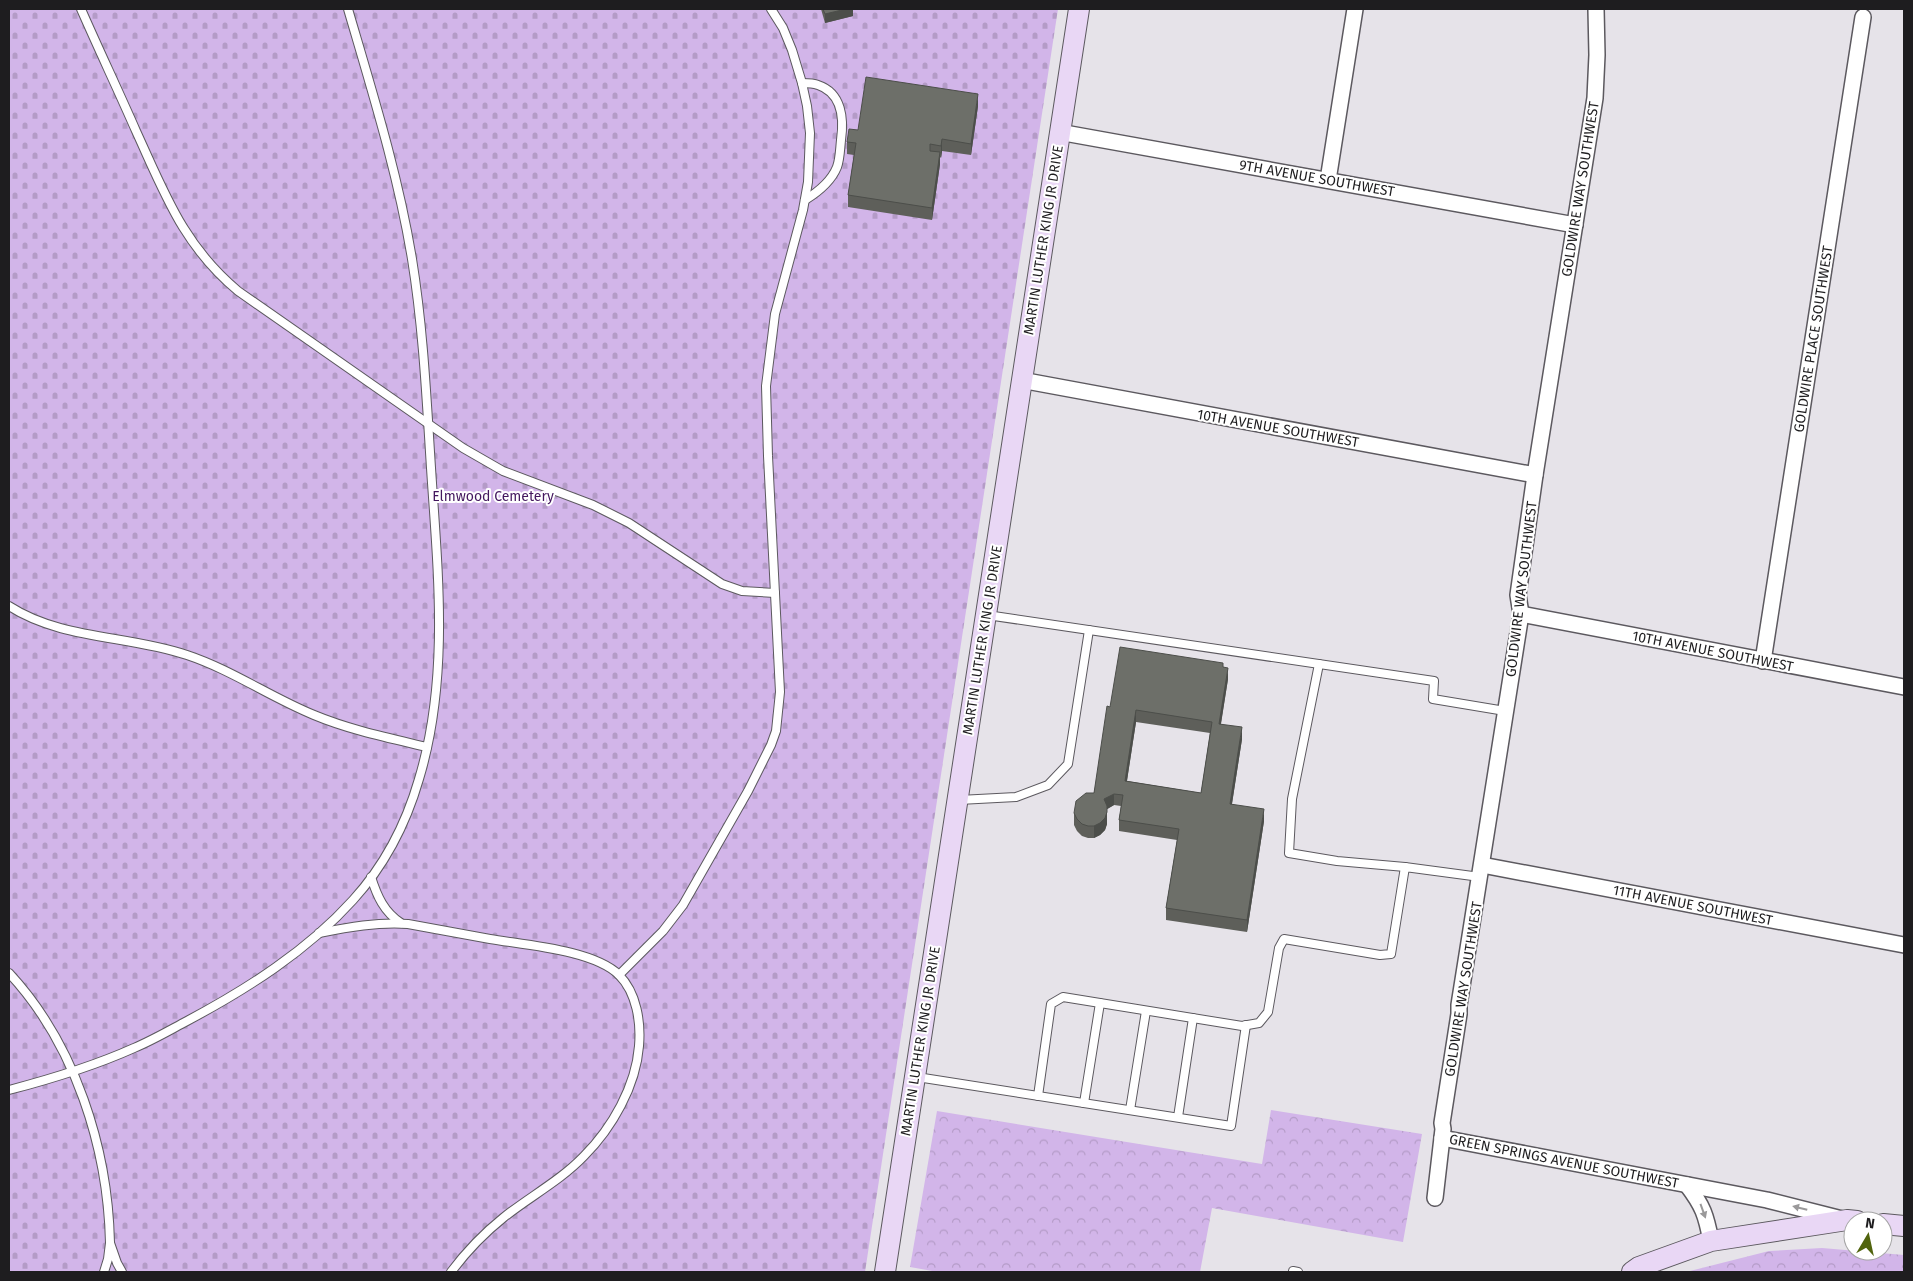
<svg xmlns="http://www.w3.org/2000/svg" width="1913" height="1281" font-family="'Fira Sans',sans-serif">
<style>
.forest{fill:url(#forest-crowns)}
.cemetery{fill:url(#cemetery-stones)}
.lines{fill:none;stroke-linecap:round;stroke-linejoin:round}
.lane-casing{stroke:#5c595f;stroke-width:10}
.street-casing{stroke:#5c595f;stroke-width:18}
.secondary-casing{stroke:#5c595f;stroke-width:22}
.lane{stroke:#fff;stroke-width:8}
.street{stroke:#fff;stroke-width:15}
.secondary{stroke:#e9d7f5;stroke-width:20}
.wall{fill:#5e5f5a;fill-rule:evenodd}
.shaded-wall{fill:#4c4e4a}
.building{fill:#6d6f69;stroke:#4c4e4a;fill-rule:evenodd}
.oneway{fill:#9a999a}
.labels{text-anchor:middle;stroke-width:4;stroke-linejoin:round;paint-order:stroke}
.street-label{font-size:14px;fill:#1e1d1f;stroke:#fff}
.park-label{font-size:14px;fill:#43175e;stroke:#fff}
</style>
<defs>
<pattern id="forest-crowns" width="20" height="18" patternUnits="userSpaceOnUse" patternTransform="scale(1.25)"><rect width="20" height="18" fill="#d2b5e9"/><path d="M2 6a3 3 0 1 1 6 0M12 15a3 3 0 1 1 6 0" fill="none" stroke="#b49bc7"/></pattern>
<pattern id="cemetery-stones" width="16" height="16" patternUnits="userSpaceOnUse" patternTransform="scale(1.25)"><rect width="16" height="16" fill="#d2b5e9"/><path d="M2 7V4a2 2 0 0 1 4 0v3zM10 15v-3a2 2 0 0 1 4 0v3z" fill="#b49bc7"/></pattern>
</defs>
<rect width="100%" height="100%" fill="#e6e3e9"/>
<g class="forest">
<path d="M1271,1110L1422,1134L1403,1242L1212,1208L1200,1272H938L910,1267L937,1111L1262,1164Z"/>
<path d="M1822,1248L1904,1255V1272H1686L1769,1251Z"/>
</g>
<path class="cemetery" d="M9,9H1058L865,1272H9Z"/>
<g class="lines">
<defs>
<g id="lane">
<path d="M81,9C99,50 118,90 136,131C165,194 183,245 238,291L463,448L503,471L593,505L629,523L722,584L742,591L775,593"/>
<path d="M802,83C807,83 813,83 818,85C842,93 844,119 841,140C840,149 840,159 837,167C831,182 818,192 805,200"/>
<path d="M9,606C62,640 128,635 187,655C232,670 270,697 314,715C350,730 389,738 427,747"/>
<path d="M987,615L1434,681L1433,699L1505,711"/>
<path d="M1319,664L1292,799L1289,853L1337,861L1405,867"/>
<path d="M959,800L1016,797L1048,785L1068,764L1089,630"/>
<path d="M371,877C377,896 384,912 401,923"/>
<path d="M319,933C349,927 377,922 408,924C435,929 463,934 490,939C525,945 594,950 619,975C637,993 641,1023 639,1046C636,1086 612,1128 584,1156C560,1181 529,1197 503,1218C483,1234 466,1252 451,1272"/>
<path d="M9,973C75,1044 108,1148 110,1243"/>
<path d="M619,975L663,931L683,905L748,791L771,745L776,731L780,692L768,456L766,386L775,314L803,210L808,182L810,133L807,106L802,83L792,50L783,28L771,9"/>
<path d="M917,1077L1231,1126L1246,1025"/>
<path d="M9,1090C51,1079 94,1066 134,1048C153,1040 170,1030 187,1021C247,989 307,951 353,900C384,866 406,824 419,779C448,683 439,583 432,483C427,409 424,333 412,259C398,174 372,91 348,9"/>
<path d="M1038,1096L1051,1004L1063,997L1242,1026L1259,1023L1268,1012L1279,948L1284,939L1380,955L1391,954L1405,867L1480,877"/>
<path d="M1084,1103L1100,1003"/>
<path d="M1130,1110L1146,1011"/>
<path d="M1178,1117L1193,1018"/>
<path d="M1293,1271L1298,1272"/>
<path d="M104,1272L108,1259L110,1243L117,1263L122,1272"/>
</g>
<g id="street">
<path d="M1059,132L1575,225"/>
<path d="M1328,180L1355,9"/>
<path d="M1021,380L1535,475"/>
<path d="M1521,614L1904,687"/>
<path d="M1763,661L1863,17"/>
<path d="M1482,865L1904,945"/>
<path d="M1442,1138L1767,1200L1842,1219"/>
<path d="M1687,1185C1703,1206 1706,1215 1711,1241"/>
<path d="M1435,1198L1443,1129L1442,1123L1459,1014V1005C1480,875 1499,745 1521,614L1518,595L1535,475L1595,98L1597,55L1596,9"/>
</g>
<g id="secondary">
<path d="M1883,1224L1904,1226"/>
<path d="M885,1272L1079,9"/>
<path d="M1632,1272L1639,1267L1711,1241L1847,1220L1857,1221"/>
</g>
</defs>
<use href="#lane" class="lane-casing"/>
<use href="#street" class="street-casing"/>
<use href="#secondary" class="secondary-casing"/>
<use href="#lane" class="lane"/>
<use href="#street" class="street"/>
<use href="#secondary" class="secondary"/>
</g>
<g class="wall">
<path d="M821,9H853V16L825,23Z"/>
<path d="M978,106L971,155L942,151L941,158L940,157V164L932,220L848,207V195L854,155L847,154V142L858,130Z"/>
<path d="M1223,667L1228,679L1221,724L1242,739L1232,804L1264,821L1247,932L1166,920V908L1177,840L1119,831V820L1121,806L1114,805L1107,809V824L1105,830L1100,835L1094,838H1088L1082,836L1077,831L1074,825V813L1094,793L1110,707ZM1136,722L1210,733L1201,793L1127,781Z"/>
</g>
<g class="shaded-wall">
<path d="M846,9H853V16L825,23V14Z"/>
<path d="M978,94V106L971,155V144Z"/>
<path d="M942,139V151L941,158V146Z"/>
<path d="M940,152V164L932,220V208Z"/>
<path d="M1228,668V679L1219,735V724Z"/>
<path d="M1136,710V722L1125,793V781Z"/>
<path d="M1242,727V739L1230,816V804Z"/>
<path d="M1114,794V805L1104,811V799Z"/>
<path d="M1264,809V821L1247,932V920Z"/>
<path d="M1107,812V824L1105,830L1100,835L1094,838V826Z"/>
</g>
<g class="building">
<path d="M823,9H846L825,14Z"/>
<path d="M866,77L978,94L971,144L942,139L941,146L930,144V151L940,152L932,208L848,195L856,143L847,142L849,129L858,130Z"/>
<path d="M1120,647L1223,663V667L1228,668L1219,724L1242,727L1230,804L1264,809L1247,920L1166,908L1179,829L1119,820L1123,795L1114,794L1104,799L1107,806V812L1105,818L1100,823L1094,826H1088L1082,824L1077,819L1074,813L1076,801L1086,793H1094L1107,706L1110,707ZM1136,710L1212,722L1201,793L1125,781Z"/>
</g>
<defs><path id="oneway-solid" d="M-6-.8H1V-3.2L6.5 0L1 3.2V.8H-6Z" transform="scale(1.25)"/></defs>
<g class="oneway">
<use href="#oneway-solid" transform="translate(1800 1208) rotate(-166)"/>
<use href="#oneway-solid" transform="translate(1703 1211) rotate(70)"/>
</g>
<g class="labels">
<g class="street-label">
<text transform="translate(1317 178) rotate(10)" y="5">9TH AVENUE SOUTHWEST</text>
<text transform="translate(1580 189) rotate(-81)" y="5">GOLDWIRE WAY SOUTHWEST</text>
<text transform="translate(1043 240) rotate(-81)" y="5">MARTIN LUTHER KING JR DRIVE</text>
<text transform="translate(1813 339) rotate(-81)" y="5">GOLDWIRE PLACE SOUTHWEST</text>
<text transform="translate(1278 428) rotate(10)" y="5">10TH AVENUE SOUTHWEST</text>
<text transform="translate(1521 589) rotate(-83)" y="5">GOLDWIRE WAY SOUTHWEST</text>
<text transform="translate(982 640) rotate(-81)" y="5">MARTIN LUTHER KING JR DRIVE</text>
<text transform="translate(1713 651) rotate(11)" y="5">10TH AVENUE SOUTHWEST</text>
<text transform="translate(1693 905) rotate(11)" y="5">11TH AVENUE SOUTHWEST</text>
<text transform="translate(1463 989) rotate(-81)" y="5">GOLDWIRE WAY SOUTHWEST</text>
<text transform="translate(920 1041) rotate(-81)" y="5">MARTIN LUTHER KING JR DRIVE</text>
<text transform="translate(1564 1161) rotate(11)" y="5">GREEN SPRINGS AVENUE SOUTHWEST</text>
</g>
<g class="park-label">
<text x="493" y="501">Elmwood Cemetery</text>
</g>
</g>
<rect width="1913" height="1281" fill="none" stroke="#1e1d1f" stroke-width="20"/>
<g transform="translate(1868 1236) rotate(9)"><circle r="24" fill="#ffffff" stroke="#a5a5a5"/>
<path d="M0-4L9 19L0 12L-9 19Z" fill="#51640e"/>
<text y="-8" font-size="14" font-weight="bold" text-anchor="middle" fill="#1e1d1f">N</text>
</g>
</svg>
